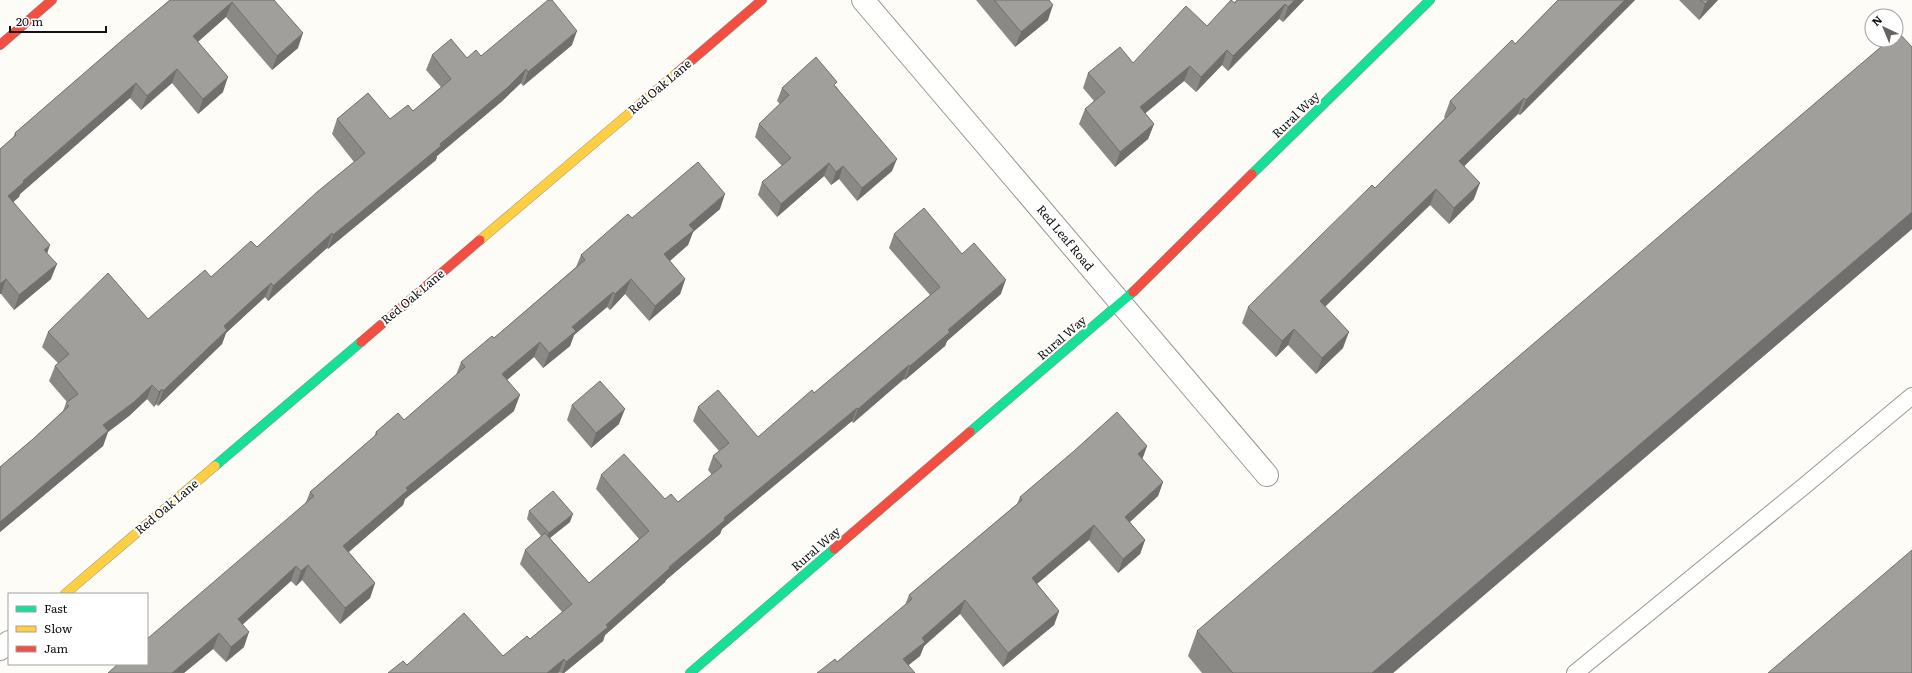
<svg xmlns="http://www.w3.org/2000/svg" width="1912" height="673" font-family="Literata,serif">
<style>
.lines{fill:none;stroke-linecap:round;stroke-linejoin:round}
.lane-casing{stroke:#979795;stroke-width:18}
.street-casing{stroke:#979795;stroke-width:24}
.fast-casing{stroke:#8e8d8b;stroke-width:10}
.slow-casing{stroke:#8e8d8b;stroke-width:10}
.jam-casing{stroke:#8e8d8b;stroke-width:10}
.lane{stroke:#fffffe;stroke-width:16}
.street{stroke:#fffffe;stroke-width:22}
.fast{stroke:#16e098;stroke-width:9}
.slow{stroke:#ffcf43;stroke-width:9}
.jam{stroke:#f24e42;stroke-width:9}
.wall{fill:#8a8986}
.shaded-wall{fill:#716f6d}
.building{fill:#a19f9c;stroke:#716f6d}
.labels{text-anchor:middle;stroke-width:4;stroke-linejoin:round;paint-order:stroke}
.street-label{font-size:12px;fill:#111;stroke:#fff}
</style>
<rect width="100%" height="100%" fill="#fdfcf7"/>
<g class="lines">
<defs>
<path id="lane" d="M1575,673L1803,487L1912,396"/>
<g id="street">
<path d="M863,0L1267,475"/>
<path d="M0,649L9,642"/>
</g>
<g id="fast">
<path d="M1252,174L1430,0"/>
<path d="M970,432L1133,292"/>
<path d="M215,466L361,342"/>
<path d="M690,673L834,549"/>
</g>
<g id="slow">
<path d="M480,240L678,72"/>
<path d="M65,594L215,466"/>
</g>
<g id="jam">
<path d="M0,45L52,0"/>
<path d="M678,72L762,0"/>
<path d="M1133,292L1252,174"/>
<path d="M361,342L480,240"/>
<path d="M834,549L970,432"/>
</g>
</defs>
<use href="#lane" class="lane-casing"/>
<use href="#street" class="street-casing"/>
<use href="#fast" class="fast-casing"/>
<use href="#slow" class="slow-casing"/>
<use href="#jam" class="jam-casing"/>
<use href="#lane" class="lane"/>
<use href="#street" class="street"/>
<use href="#fast" class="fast"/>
<use href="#slow" class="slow"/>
<use href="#jam" class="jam"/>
</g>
<g class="wall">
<path d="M170,0H274L298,48L272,70L226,17L198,42L223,92L198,114L172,83L141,110L130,98L20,194L19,197L13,202L47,254L51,279L14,310L1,294H0V149L13,138L15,133Z"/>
<path d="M976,0H1049L1048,20L1015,47Z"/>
<path d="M1237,0H1304L1283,22L1279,19L1228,71L1222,65L1196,92L1184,81L1145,113L1154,124L1148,139L1115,167L1079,124L1085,109L1094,101L1083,88L1088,73L1133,63L1207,26Z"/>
<path d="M1558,0H1635L1520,115L1518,114L1464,166L1474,199L1449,224L1430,205L1325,307L1343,348L1316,374L1288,345L1276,357L1242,323L1248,307L1375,188L1445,118L1444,117L1450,101L1515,44Z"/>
<path d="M1679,0H1718L1699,20Z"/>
<path d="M572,45L523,86L521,83L501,102L437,156L436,160L328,249L327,248L268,301L265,297L226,333L222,344L158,406L156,404L154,407L147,399L129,416L108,432L103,446L0,532V467L33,439L63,411L66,403L67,402L49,381L55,366L58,363L42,347L48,332L148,319L211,277L257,247L354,162L332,134L337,119H390L413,111L441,87L426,70L432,55L467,58L481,56Z"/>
<path d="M1912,47V229L1393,673H1202L1188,656L1197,631Z"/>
<path d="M836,86L892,171L857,201L839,179L831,185L824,176L777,217L758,195L762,182L782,166L755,137L759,124L780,104L777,101L782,88Z"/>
<path d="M720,209L693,232L688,245L670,261L685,279L680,294L649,321L625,294L610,310L607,307L574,335L570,346L543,368L534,357L507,380L514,411L405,499L403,505L349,552L375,583L370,598L340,624L302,580L296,586L291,581L243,624L244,647L226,662L213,649L184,673L306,502L310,492L374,437L376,432L404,420L456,375L461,362L494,338L576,267L581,255L632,218Z"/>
<path d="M894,234L962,254L1001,294L947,341L945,346L905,380L904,379L853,423L852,421L722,529L720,534L666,580L665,582L605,635L603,641L564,673L407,665L503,656L530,639L562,612L520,564L525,550L541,536L527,519L529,511L570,522L550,538L589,583L639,539L596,489L601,475L665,499L678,502L712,475L708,470L713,456L719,451L693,421L698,407L758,437L814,393L930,295L889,248Z"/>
<path d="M572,405L619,424L591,448L567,420Z"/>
<path d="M1147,446L1142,459L1163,482L1158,496L1130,522L1145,540L1140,554L1118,573L1089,540L1037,584L1059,611L1054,625L1003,667L960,614L924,646L920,656L908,665L837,662L905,605L909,595L1017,504L1020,497Z"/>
</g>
<g class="shaded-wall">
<path d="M1295,0H1304L1283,22L1288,7Z"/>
<path d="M1625,0H1635L1520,115L1526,100Z"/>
<path d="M1709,0H1718L1699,20L1705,4Z"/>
<path d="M232,2L226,17L187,51L193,36Z"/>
<path d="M1285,4L1279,19L1228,71L1233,56Z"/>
<path d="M1053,5L1048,20L1015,47L1021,32Z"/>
<path d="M577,31L572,45L523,86L528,72Z"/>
<path d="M303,33L298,48L272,70L277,56Z"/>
<path d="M1227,50L1222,65L1196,92L1201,77Z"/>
<path d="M1190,66L1184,81L1135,122L1140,107Z"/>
<path d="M177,69L172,83L141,110L147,96Z"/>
<path d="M526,69L521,83L501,102L437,156L436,160L328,249L333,235L440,144Z"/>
<path d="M228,77L223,92L198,114L203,99Z"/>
<path d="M136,83L130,98L20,194L19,197L3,211L8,196L23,181Z"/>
<path d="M1524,98L1518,114L1453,177L1459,161Z"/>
<path d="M1154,124L1148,139L1115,167L1120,152Z"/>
<path d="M897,159L892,171L857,201L862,188Z"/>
<path d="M829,163L824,176L777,217L781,204Z"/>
<path d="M843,166L839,179L831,185L836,172Z"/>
<path d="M1480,183L1474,199L1449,224L1454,208Z"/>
<path d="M1436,189L1430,205L1314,317L1320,301Z"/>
<path d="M725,194L720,209L693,232L688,245L659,270L664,254L689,225Z"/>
<path d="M1912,212V229L1393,673H1372Z"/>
<path d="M332,233L327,248L268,301L273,286Z"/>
<path d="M50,245L45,260L44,250Z"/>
<path d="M57,264L51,279L14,310L19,295Z"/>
<path d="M6,279L1,294H0V284Z"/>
<path d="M631,279L625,294L610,310L615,294Z"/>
<path d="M685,279L680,294L649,321L655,306Z"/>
<path d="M1006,280L1001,294L947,341L945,346L905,380L910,366L948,330Z"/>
<path d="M271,283L265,297L226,333L222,344L158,406L163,391L224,326Z"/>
<path d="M613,292L607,307L574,335L570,346L543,368L549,353L572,327Z"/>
<path d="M1294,329L1288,345L1276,357L1282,341Z"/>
<path d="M1349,332L1343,348L1316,374L1322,358Z"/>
<path d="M540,342L534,357L496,389L502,374Z"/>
<path d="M909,365L904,379L853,423L858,409Z"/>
<path d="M152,385L147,399L129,416L108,432L103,446L0,532V522L103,425Z"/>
<path d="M162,389L156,404L154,407L159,392Z"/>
<path d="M520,395L514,411L405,499L403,505L338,561L343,546L406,488Z"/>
<path d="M857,408L852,421L722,529L720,534L666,580L665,582L605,635L603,641L564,673H562L566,662L724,518Z"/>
<path d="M625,409L619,424L591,448L596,433Z"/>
<path d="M1147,446L1142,460L1138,454Z"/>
<path d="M1163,482L1158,496L1120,531L1125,517Z"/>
<path d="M573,514L570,522L546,541L549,533Z"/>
<path d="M1094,525L1089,540L1026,593L1032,578Z"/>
<path d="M1145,540L1140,554L1118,573L1123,559Z"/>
<path d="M308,565L302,580L296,586L301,571Z"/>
<path d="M296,566L291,581L232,634L238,619Z"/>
<path d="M375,583L370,598L340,624L345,608Z"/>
<path d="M965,600L960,614L924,646L920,656L899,673L903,659L922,638Z"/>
<path d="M1059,611L1054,625L1003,667L1008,653Z"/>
<path d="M249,632L244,647L226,662L231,647Z"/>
<path d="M219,633L213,649L184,673H172Z"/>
<path d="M564,659L559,672L558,673H547Z"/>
</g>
<g class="building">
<path d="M170,0H274L303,33L277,56L232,2L193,36L228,77L203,99L177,69L147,96L136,83L23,181L24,182L8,196L50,245L44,250L57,264L19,295L6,279L0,284V149L16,135L15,133L127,36Z"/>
<path d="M548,0H552L577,31L528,72L526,69L507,88L440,144L441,146L333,235L332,233L273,286L271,283L224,326L227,330L163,391L162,389L159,392L152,385L134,402L103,425L108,431L0,522V467L33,439L69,406L66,403L78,394L55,366L69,354L48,332L108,273L148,319L205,270L211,277L251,241L257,247L317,192L365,153L337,119L368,93L390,119L408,105L413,111L451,79L432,55L451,39L467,58L476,50L481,56Z"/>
<path d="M994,0H1049L1053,5L1021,32Z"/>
<path d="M1231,0L1235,3L1237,0H1295L1288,7L1285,4L1233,56L1227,50L1201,77L1190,66L1140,107L1154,124L1120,152L1085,109L1105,92L1088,73L1120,47L1133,63L1186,6L1207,26Z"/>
<path d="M1558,0H1625L1526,100L1524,98L1459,161L1480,183L1454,208L1436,189L1320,301L1349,332L1322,358L1294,329L1282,341L1248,307L1372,185L1375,188L1456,108L1450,101L1512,40L1515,44Z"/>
<path d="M1700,0H1709L1705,4Z"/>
<path d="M1898,32L1912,47V212L1372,673H1233L1197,631L1889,40H1896V34Z"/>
<path d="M816,57L837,82L834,85L897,159L862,188L843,166L836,172L829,163L781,204L762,182L791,158L759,124L789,95L782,88Z"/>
<path d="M698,162L725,194L689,225L694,230L664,254L685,279L655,306L631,279L615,294L613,292L572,327L576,331L549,353L540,342L502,374L520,395L406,488L408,490L343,546L375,583L345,608L308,565L301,571L296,566L238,619L249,632L231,647L219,633L172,673H108L118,664H147V639L314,496L310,492L377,434L376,432L398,413L404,420L465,367L461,362L492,336L494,338L585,260L581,255L628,214L632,218Z"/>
<path d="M924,208L962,254L974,243L1006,280L948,330L950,332L910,366L909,365L858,409L857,408L724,518L725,520L669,567L670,568L606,625L608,627L566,662L564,659L547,673H388L403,661L407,665L464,613L503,656L527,636L530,639L572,604L525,550L545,533L589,583L649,531L601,475L624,454L665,499L671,494L678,502L722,466L713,456L729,443L698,407L718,390L758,437L812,390L814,393L940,287L894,234Z"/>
<path d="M600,381L625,409L596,433L572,405Z"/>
<path d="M1117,412L1147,446L1138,454L1163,482L1125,517L1145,540L1123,559L1094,525L1032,578L1059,611L1008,653L965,600L922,638L925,642L903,659L915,673H817L835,659L837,662L912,599L909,595L1022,500L1020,497L1074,451Z"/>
<path d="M553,491L573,514L549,533L529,511Z"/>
<path d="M1912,550V673H1768Z"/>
</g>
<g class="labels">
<g class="street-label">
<text transform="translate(660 87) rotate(-40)" y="4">Red Oak Lane</text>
<text transform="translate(1296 115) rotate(-44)" y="4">Rural Way</text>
<text transform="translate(1065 238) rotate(50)" y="4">Red Leaf Road</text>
<text transform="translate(413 297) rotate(-40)" y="4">Red Oak Lane</text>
<text transform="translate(1062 338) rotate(-41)" y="4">Rural Way</text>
<text transform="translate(167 507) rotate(-40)" y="4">Red Oak Lane</text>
<text transform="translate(816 549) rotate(-41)" y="4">Rural Way</text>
</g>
</g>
<rect x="8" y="593" width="140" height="72" fill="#ffffff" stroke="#a0a0a0"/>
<rect x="16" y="606" width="20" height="6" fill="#16e098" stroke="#a0a0a0"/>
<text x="44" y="613" font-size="12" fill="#111111">Fast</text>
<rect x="16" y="626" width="20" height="6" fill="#ffcf43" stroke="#a0a0a0"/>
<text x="44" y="633" font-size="12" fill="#111111">Slow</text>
<rect x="16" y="646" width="20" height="6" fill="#f24e42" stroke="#a0a0a0"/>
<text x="44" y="653" font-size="12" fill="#111111">Jam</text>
<g transform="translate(1884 28) rotate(316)"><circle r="19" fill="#ffffff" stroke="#a0a0a0"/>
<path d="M0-3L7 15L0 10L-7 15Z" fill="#646362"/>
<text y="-6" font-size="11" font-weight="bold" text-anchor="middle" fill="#111111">N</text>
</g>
<path d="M10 26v6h96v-6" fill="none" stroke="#111111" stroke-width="2"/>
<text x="16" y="26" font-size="12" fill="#111111" stroke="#ffffff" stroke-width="3" paint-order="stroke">20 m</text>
</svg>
